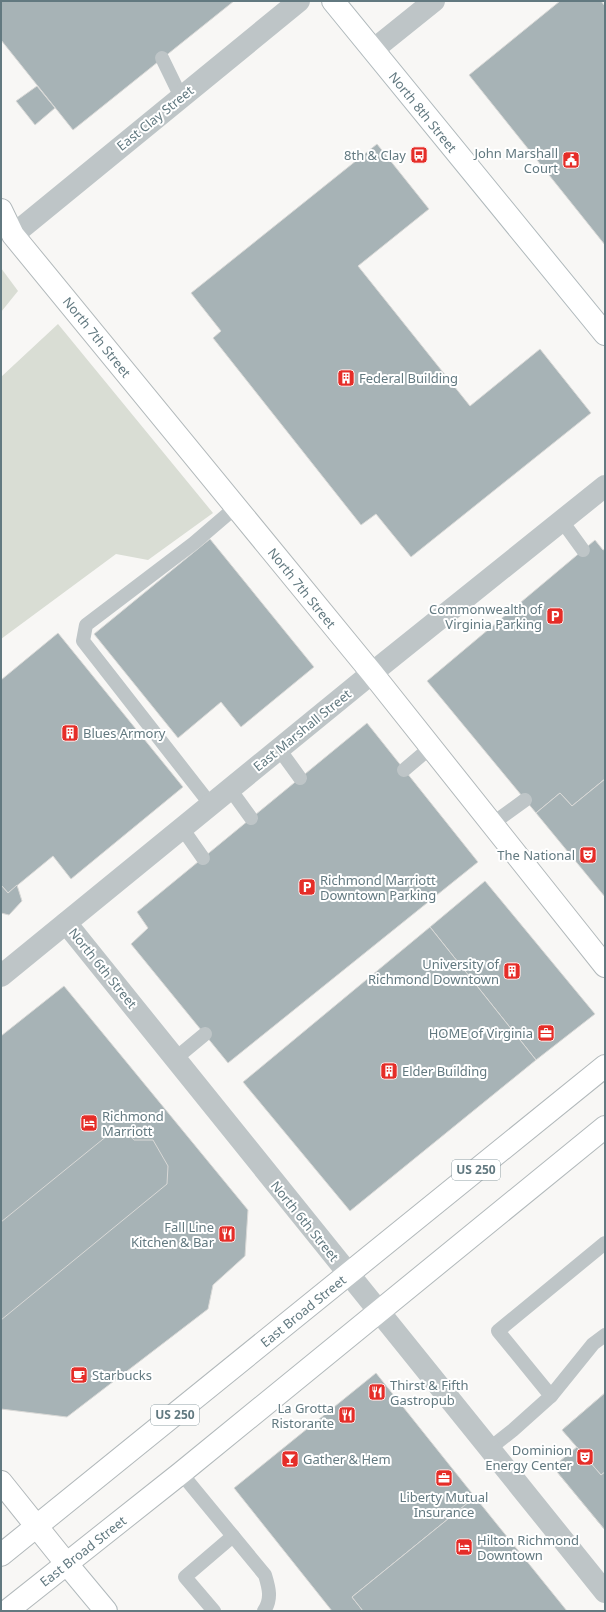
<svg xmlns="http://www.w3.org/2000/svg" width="606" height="1612" font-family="'Noto Sans',sans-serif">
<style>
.green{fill:#d9ddd4}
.building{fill:#a7b3b6;stroke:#d9d9d7}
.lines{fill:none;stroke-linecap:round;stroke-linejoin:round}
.secondary-casing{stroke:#b0b9bc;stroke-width:24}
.primary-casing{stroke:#b2b9bb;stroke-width:24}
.service{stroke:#bec5c7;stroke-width:14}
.minor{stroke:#bec5c7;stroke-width:22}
.tertiary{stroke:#bec5c7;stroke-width:22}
.secondary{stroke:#fff;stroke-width:22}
.primary{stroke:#fff;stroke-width:22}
.labels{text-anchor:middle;stroke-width:4;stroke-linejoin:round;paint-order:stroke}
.shield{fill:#fff;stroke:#91a1a6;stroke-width:1}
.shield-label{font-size:12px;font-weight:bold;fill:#627980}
.street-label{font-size:13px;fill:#627980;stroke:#fff}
.poi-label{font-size:13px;fill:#627980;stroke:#fff;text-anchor:end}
</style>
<rect width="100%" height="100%" fill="#f8f7f5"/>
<g class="green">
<path d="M1,268L18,291L1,312Z"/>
<path d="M58,324L213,513L148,560L116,554L1,639V377Z"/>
</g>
<g class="building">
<path d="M1,1H234L73,130L1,40Z"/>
<path d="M560,1H601L605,6V245L469,75Z"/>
<path d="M37,86L55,108L35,125L16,101Z"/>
<path d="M377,144L429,209L358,266L470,406L540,349L591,413L411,557L376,514L361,525L213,338L221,331L191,293Z"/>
<path d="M210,539L314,667L241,727L221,702L178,738L94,634Z"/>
<path d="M595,540L603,550L605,549V779L572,806L560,793L536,813L427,681Z"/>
<path d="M58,633L183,787L71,879L53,856L8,893L1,885V680Z"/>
<path d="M367,723L478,862L228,1063L131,944L148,928L137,912Z"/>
<path d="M605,779V897L536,813L560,793L572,806Z"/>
<path d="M485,881L595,1014L536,1060L430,927Z"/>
<path d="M1,885L8,893L17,885L22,901L9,915L1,913Z"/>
<path d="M430,927L536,1060L350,1211L243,1082Z"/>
<path d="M64,986L248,1210L245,1256L213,1285L208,1309L67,1417L1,1409V1036Z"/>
<path d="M113,1131H126L134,1140H153L168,1166L167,1184L1,1320V1222Z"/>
<path d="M376,1373L475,1497L352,1597L363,1611H332L234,1488Z"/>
<path d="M605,1393V1530L553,1467L577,1447L562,1430Z"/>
<path d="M605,1393V1472L601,1475L562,1430Z"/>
<path d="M577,1447L601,1475L605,1472V1530L553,1467Z"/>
<path d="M475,1497L567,1611H363L352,1597Z"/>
</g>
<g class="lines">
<defs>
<g id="secondary">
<path d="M333,1L605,334"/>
<path d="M66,1563L106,1611"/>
</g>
<g id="primary">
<path d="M1,210L13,235L372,673L605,966"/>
<path d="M1,1482L66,1563"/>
<path d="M1,1555L605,1066"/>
<path d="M7,1611L181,1473L605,1127"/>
</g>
</defs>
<use href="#secondary" class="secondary-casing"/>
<use href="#primary" class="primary-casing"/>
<g class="service">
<path d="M162,58L181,97"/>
<path d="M562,521L583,550"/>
<path d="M279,749L300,778"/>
<path d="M404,770L431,747"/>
<path d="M230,789L251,818"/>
<path d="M211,805L83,641L86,625L194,543L236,507"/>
<path d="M492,824L525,800"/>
<path d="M182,828L203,858"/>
<path d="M176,1058L205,1034"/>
<path d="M551,1396L593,1344L605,1335"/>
<path d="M489,1449L513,1430L551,1396L498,1331L605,1243"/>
<path d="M181,1473L265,1575C269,1588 272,1599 264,1611"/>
<path d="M214,1611L185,1577L233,1536"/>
</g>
<g class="minor">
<path d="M373,50L434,1"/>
<path d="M13,235L299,1"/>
</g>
<g class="tertiary">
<path d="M66,923L605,1592"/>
<path d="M1,976L372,673L605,486"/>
</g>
<use href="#secondary" class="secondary"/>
<use href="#primary" class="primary"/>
</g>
<defs>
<symbol id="bus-square" viewBox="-11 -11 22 22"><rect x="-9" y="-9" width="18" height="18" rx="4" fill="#e52d28" stroke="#fff"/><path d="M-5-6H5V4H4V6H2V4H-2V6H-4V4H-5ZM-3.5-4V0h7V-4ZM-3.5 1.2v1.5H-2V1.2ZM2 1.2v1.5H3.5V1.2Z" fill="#fff"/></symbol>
<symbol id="civic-square" viewBox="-11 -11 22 22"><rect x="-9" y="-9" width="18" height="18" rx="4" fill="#e52d28" stroke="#fff"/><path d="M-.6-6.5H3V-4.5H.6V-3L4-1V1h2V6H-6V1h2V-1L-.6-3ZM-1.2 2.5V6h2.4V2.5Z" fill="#fff"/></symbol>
<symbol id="building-square" viewBox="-11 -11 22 22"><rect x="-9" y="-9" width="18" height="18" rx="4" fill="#e52d28" stroke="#fff"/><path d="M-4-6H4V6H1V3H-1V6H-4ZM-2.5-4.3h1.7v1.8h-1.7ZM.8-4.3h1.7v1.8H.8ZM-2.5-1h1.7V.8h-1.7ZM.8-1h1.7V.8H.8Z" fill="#fff"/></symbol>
<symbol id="parking-square" viewBox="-11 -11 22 22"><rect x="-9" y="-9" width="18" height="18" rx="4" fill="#e52d28" stroke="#fff"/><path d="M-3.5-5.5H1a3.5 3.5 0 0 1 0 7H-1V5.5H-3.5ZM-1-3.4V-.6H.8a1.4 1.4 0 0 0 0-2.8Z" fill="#fff"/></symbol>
<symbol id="theatre-square" viewBox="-11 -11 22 22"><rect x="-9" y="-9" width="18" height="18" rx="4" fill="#e52d28" stroke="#fff"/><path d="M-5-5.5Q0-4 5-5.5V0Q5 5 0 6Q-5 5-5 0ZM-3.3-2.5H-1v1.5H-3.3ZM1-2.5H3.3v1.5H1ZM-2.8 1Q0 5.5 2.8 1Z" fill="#fff"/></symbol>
<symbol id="office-square" viewBox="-11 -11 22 22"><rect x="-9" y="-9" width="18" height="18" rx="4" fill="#e52d28" stroke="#fff"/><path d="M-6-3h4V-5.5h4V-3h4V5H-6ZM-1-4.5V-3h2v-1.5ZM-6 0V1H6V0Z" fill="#fff"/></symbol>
<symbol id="hotel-square" viewBox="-11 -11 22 22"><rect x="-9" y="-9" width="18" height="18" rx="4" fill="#e52d28" stroke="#fff"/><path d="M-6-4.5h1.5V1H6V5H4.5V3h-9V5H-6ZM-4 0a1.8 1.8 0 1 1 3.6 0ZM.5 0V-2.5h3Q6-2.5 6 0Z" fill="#fff"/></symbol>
<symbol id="restaurant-square" viewBox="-11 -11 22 22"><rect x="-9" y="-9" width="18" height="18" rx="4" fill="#e52d28" stroke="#fff"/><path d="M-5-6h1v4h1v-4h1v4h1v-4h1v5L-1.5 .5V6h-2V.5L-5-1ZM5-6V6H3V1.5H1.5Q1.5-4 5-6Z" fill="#fff"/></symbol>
<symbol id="cafe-square" viewBox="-11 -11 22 22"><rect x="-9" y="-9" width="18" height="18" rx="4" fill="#e52d28" stroke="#fff"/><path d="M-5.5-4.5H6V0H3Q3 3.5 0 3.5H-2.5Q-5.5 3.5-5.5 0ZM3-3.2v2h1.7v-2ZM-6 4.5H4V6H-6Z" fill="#fff"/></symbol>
<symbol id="bar-square" viewBox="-11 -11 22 22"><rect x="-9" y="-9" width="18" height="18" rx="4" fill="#e52d28" stroke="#fff"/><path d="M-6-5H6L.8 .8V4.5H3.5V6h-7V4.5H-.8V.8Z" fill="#fff"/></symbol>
</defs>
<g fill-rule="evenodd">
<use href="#bus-square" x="409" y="145" width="20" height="20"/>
<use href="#civic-square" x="561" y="150" width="20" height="20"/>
<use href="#building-square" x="336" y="368" width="20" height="20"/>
<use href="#parking-square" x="545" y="606" width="20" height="20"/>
<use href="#building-square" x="60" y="723" width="20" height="20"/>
<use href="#theatre-square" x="578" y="845" width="20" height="20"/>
<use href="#parking-square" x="297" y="877" width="20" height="20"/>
<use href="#building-square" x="502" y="961" width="20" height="20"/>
<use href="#office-square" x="536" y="1023" width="20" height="20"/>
<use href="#building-square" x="379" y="1061" width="20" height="20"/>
<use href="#hotel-square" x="79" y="1113" width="20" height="20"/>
<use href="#restaurant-square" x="217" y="1224" width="20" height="20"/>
<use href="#cafe-square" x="69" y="1365" width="20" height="20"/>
<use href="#restaurant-square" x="367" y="1382" width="20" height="20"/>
<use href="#restaurant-square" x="337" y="1405" width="20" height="20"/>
<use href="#theatre-square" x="575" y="1447" width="20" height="20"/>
<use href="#bar-square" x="280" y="1449" width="20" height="20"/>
<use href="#office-square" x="434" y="1468" width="20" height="20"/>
<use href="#hotel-square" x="454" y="1537" width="20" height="20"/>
</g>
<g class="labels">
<g class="shield">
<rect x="452" y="1160" width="48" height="20" rx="3"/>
<rect x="151" y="1405" width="48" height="20" rx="3"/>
</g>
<g class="shield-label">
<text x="476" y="1174">US 250</text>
<text x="175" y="1419">US 250</text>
</g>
<g class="street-label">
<text transform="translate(423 112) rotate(51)" y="5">North 8th Street</text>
<text transform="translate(155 118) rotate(-39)" y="5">East Clay Street</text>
<text transform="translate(97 337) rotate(51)" y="5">North 7th Street</text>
<text transform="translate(302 588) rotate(51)" y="5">North 7th Street</text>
<text transform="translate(302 730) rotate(-39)" y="5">East Marshall Street</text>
<text transform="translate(103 968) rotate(51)" y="5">North 6th Street</text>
<text transform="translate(305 1221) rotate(51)" y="5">North 6th Street</text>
<text transform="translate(303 1311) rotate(-39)" y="5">East Broad Street</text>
<text transform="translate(83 1551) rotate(-38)" y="5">East Broad Street</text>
</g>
<g class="poi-label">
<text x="558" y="158">John Marshall<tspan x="558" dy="15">Court</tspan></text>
<text x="406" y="160">8th &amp; Clay</text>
<text x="359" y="383" text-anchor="start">Federal Building</text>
<text x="542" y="614">Commonwealth of<tspan x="542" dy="15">Virginia Parking</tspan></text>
<text x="83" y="738" text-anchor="start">Blues Armory</text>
<text x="575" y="860">The National</text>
<text x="320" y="885" text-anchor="start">Richmond Marriott<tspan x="320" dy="15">Downtown Parking</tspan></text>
<text x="499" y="969">University of<tspan x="499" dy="15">Richmond Downtown</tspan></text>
<text x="533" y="1038">HOME of Virginia</text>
<text x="402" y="1076" text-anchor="start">Elder Building</text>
<text x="102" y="1121" text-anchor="start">Richmond<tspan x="102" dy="15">Marriott</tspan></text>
<text x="214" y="1232">Fall Line<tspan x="214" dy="15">Kitchen &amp; Bar</tspan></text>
<text x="92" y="1380" text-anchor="start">Starbucks</text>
<text x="390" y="1390" text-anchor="start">Thirst &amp; Fifth<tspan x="390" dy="15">Gastropub</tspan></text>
<text x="334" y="1413">La Grotta<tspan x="334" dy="15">Ristorante</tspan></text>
<text x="572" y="1455">Dominion<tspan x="572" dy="15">Energy Center</tspan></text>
<text x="303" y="1464" text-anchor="start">Gather &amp; Hem</text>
<text x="444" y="1502" text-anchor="middle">Liberty Mutual<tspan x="444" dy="15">Insurance</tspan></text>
<text x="477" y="1545" text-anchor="start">Hilton Richmond<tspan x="477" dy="15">Downtown</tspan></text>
</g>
</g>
<rect width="606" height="1612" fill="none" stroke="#627980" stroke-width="4"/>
</svg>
